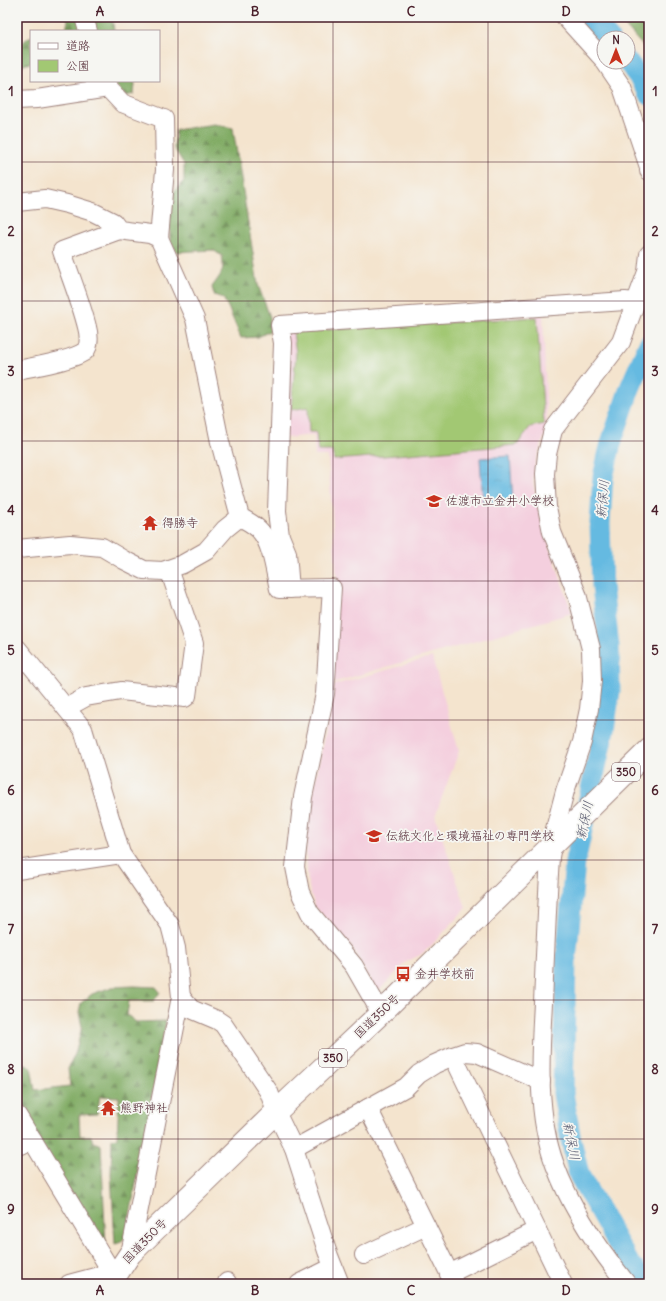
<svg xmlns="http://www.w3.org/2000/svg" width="666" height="1301" font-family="Delius,'Klee One',sans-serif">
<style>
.built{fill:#f4cfde}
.green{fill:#a2c873;stroke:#76744f}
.forest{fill:url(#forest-firs);stroke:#666648}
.water{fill:url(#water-ripples);stroke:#586c86}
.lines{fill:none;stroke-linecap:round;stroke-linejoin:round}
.river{stroke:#65bae1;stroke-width:21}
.minor-casing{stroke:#9f827c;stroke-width:20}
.highway-casing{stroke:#9f827c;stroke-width:24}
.minor{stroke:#fff;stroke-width:18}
.highway{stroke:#fff;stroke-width:22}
.grid{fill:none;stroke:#4a1f2b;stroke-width:1;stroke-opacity:0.55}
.labels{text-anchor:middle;stroke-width:3.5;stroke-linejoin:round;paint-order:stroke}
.shield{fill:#f6f6f2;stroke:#7e6067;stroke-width:1}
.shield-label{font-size:11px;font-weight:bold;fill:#4a1f2b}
.poi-label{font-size:12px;fill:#4a1f2b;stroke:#f6f6f2;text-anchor:start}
.street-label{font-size:12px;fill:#4a1f2b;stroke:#f6f6f2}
.water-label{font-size:13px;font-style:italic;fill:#53556b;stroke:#f6f6f2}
.neatline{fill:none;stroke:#4a1f2b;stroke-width:1.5}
.grid-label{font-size:13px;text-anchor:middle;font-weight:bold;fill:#4a1f2b}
</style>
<defs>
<pattern id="forest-firs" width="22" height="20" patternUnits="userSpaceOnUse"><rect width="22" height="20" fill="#81ac65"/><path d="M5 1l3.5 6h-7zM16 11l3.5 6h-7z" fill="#6c8b53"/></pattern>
<pattern id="water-ripples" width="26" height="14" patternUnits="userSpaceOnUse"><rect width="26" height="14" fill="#65bae1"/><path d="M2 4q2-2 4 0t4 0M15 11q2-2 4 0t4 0" fill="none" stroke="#599fc1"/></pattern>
</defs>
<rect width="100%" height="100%" fill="#f6f6f2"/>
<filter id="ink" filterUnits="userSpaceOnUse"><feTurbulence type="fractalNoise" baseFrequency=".025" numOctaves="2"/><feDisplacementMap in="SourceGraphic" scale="8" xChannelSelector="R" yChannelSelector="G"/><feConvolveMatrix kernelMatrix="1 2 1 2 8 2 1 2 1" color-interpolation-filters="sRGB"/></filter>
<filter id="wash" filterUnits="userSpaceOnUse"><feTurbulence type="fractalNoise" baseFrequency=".012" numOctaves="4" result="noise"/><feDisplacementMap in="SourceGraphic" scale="16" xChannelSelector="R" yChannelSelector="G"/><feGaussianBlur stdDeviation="0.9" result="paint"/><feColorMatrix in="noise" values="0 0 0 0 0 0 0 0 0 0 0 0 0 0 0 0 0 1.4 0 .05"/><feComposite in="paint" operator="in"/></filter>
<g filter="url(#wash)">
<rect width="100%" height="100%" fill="#f4e4ce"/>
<g class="built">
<path d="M543,315L547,429L535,463L533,483L541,519L572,613L332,683L337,582L328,456H315L314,435L285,438L287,329Z"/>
<path d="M432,657L459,751L435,816L466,908L429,948L420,955L406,962L377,993L352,947L315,907L308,884L306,853L308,820L334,685Z"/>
</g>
<path class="green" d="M537,317L544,424L530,427L517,445L334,460L332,451H318L316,432H309L308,407L291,410L296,353L293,332Z"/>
<g class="forest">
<path d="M67,17H78L82,31H53L66,29L68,21Z"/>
<path d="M90,17H112L114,31H94Z"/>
<path d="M617,17H649V57L642,45Z"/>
<path d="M31,36V63L19,66C17,63 17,61 17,57C17,45 22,43 31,36Z"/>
<path d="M112,81H134L135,84L134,94L125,96Z"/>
<path d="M214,124L233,128L258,285L270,317V331L258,337L241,338L228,307L223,298L214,295L212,287C221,274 225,272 222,256L213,250L177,252L170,242V196L184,181V164L174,148L176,130Z"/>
<path d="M134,986L156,987L160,992L154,1001H129L127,1015L136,1022L166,1021L126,1237L119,1243L115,1244L111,1174L112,1139L117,1138L119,1097L100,1096L97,1114L79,1115L80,1136H91L93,1142L101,1145L106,1247L100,1242L17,1103V1062L31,1067L35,1090L70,1086L68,1069L75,1054L82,1027L79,1012L81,1003L92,994L112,987Z"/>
</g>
<path class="water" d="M510,456L513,501L483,503L480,458Z"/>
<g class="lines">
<g class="river">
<path d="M589,17L609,38"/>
<path d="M628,62L641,80L649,95"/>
<path d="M646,1284L629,1263L579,1175L570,1135L563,1093L566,961L575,862L604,730L610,691L609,646L602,586L600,523L603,477L611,443L630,388L649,344"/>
</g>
</g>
</g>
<g filter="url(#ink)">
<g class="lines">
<defs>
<g id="minor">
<path d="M84,17L88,31"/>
<path d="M565,17L604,60"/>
<path d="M605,62L622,87L649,167V171"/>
<path d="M17,100L37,99L108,88L122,103L164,119L165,170L159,238"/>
<path d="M17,202L45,199L67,204L93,212L113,222L119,230L150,234L159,238L195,319L220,442L240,517C247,521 256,525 261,532C272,545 275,572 279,589L332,588L325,694L303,797L295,867L300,892L310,913L354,966L381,1013"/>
<path d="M17,370C33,367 74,360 85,351C90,346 89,334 87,327C81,302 70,276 62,251L119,230"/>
<path d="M17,549L70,544L102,547L124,560L144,570L163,571L183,564L206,551L225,529L240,517"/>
<path d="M290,589L287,553L280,536L277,511L283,343L280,325L625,301L636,302"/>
<path d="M17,648L83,729L121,854L170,925L176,948L181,997L130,1254"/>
<path d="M66,708L86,697L121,691L185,698L187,696L194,643L169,569"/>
<path d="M17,870L121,854"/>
<path d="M181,997L191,1009L217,1020L223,1024L269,1092L276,1112L294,1149L327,1251L340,1284"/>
<path d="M453,1056L537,1230"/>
<path d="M368,1108L426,1226"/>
<path d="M17,1115L108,1266L109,1283"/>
<path d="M17,1146L33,1141"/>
<path d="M294,1149L406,1087L419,1074L435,1064L453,1056L465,1052L477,1053L541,1081"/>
<path d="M364,1255L426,1226L454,1283"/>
<path d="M449,1274L537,1230L563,1284"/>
<path d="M227,1282V1284"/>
<path d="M69,1284L103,1275L109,1283"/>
<path d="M299,1284L333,1267"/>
<path d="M627,1284C598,1248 571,1209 555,1165C536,1114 540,1056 543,1003C545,954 547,906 550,857L555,829L565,791L582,742L589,709L592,681L591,649L577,594L552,532L547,507L545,474L547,454L553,430L621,342L647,272L649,254"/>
</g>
<path id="highway" d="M110,1284L130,1254L276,1112L381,1013L649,750"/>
</defs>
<use href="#minor" class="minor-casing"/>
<use href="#highway" class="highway-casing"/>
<use href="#minor" class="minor"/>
<use href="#highway" class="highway"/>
</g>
</g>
<path class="grid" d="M178,17V1284M333,17V1284M488,17V1284M17,162H649M17,301H649M17,441H649M17,581H649M17,720H649M17,860H649M17,1000H649M17,1139H649"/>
<defs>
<symbol id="school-bare" viewBox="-9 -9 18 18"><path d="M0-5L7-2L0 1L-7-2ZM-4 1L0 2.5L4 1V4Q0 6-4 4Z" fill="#c8321e" stroke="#f6f6f2" stroke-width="2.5" paint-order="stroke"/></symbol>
<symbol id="temple-bare" viewBox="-9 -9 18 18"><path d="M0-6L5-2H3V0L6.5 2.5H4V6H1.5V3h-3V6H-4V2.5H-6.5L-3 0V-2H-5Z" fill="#c8321e" stroke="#f6f6f2" stroke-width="2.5" paint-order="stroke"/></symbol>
<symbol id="university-bare" viewBox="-9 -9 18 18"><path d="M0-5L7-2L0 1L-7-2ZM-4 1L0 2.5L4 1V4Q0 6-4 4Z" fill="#c8321e" stroke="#f6f6f2" stroke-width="2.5" paint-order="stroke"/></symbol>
<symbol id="bus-bare" viewBox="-9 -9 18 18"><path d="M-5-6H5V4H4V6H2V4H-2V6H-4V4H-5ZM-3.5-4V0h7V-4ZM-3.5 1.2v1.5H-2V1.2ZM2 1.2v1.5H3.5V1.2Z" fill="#c8321e" stroke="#f6f6f2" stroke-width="2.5" paint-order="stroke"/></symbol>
</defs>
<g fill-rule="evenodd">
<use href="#school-bare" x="423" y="490" width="22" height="22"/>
<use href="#temple-bare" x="139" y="512" width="22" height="22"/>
<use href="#university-bare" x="363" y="825" width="22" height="22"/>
<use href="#bus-bare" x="392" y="963" width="22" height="22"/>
<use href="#temple-bare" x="97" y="1097" width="22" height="22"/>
</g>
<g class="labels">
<g class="shield">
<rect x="612" y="763" width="28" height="18" rx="3"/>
<rect x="319" y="1049" width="28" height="18" rx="3"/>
</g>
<g class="shield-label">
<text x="626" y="776">350</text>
<text x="333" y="1062">350</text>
</g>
<g class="poi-label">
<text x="446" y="505">佐渡市立金井小学校</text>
<text x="162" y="527">得勝寺</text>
<text x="386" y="840">伝統文化と環境福祉の専門学校</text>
<text x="415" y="978">金井学校前</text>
<text x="120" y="1112">熊野神社</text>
</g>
<g class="street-label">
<text transform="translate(377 1016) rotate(-44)" y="4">国道350号</text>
<text transform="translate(145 1241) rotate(-46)" y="4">国道350号</text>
</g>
<g class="water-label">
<text transform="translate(602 499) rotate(-85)" y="5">新保川</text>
<text transform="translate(584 820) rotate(-78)" y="5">新保川</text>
<text transform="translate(572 1141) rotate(79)" y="5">新保川</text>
</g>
</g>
<rect width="666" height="1301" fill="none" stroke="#f6f6f2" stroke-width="44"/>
<rect x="30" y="30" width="130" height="52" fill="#f6f6f2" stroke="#b1a0a2"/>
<rect x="38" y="43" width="20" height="6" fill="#ffffff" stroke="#b1a0a2"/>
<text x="66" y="50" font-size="12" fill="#4a1f2b">道路</text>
<rect x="38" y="60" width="20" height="12" fill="#a2c873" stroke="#b1a0a2"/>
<text x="66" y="70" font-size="12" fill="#4a1f2b">公園</text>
<g transform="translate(616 50)"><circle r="19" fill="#f6f6f2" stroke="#b1a0a2"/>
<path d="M0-3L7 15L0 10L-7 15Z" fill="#c8321e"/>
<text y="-6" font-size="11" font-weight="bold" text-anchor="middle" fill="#4a1f2b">N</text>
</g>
<rect x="22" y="22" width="622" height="1257" class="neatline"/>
<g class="grid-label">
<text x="100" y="16">A</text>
<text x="255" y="16">B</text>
<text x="411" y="16">C</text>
<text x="566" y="16">D</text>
<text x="11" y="96">1</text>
<text x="655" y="96">1</text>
<text x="11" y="236">2</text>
<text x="655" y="236">2</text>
<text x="11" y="376">3</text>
<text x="655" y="376">3</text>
<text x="11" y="515">4</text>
<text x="655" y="515">4</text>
<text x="11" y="655">5</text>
<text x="655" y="655">5</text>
<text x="11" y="795">6</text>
<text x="655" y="795">6</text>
<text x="11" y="934">7</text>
<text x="655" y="934">7</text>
<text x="11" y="1074">8</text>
<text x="655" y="1074">8</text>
<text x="11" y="1214">9</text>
<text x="655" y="1214">9</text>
<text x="100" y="1295">A</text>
<text x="255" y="1295">B</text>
<text x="411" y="1295">C</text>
<text x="566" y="1295">D</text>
</g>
</svg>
